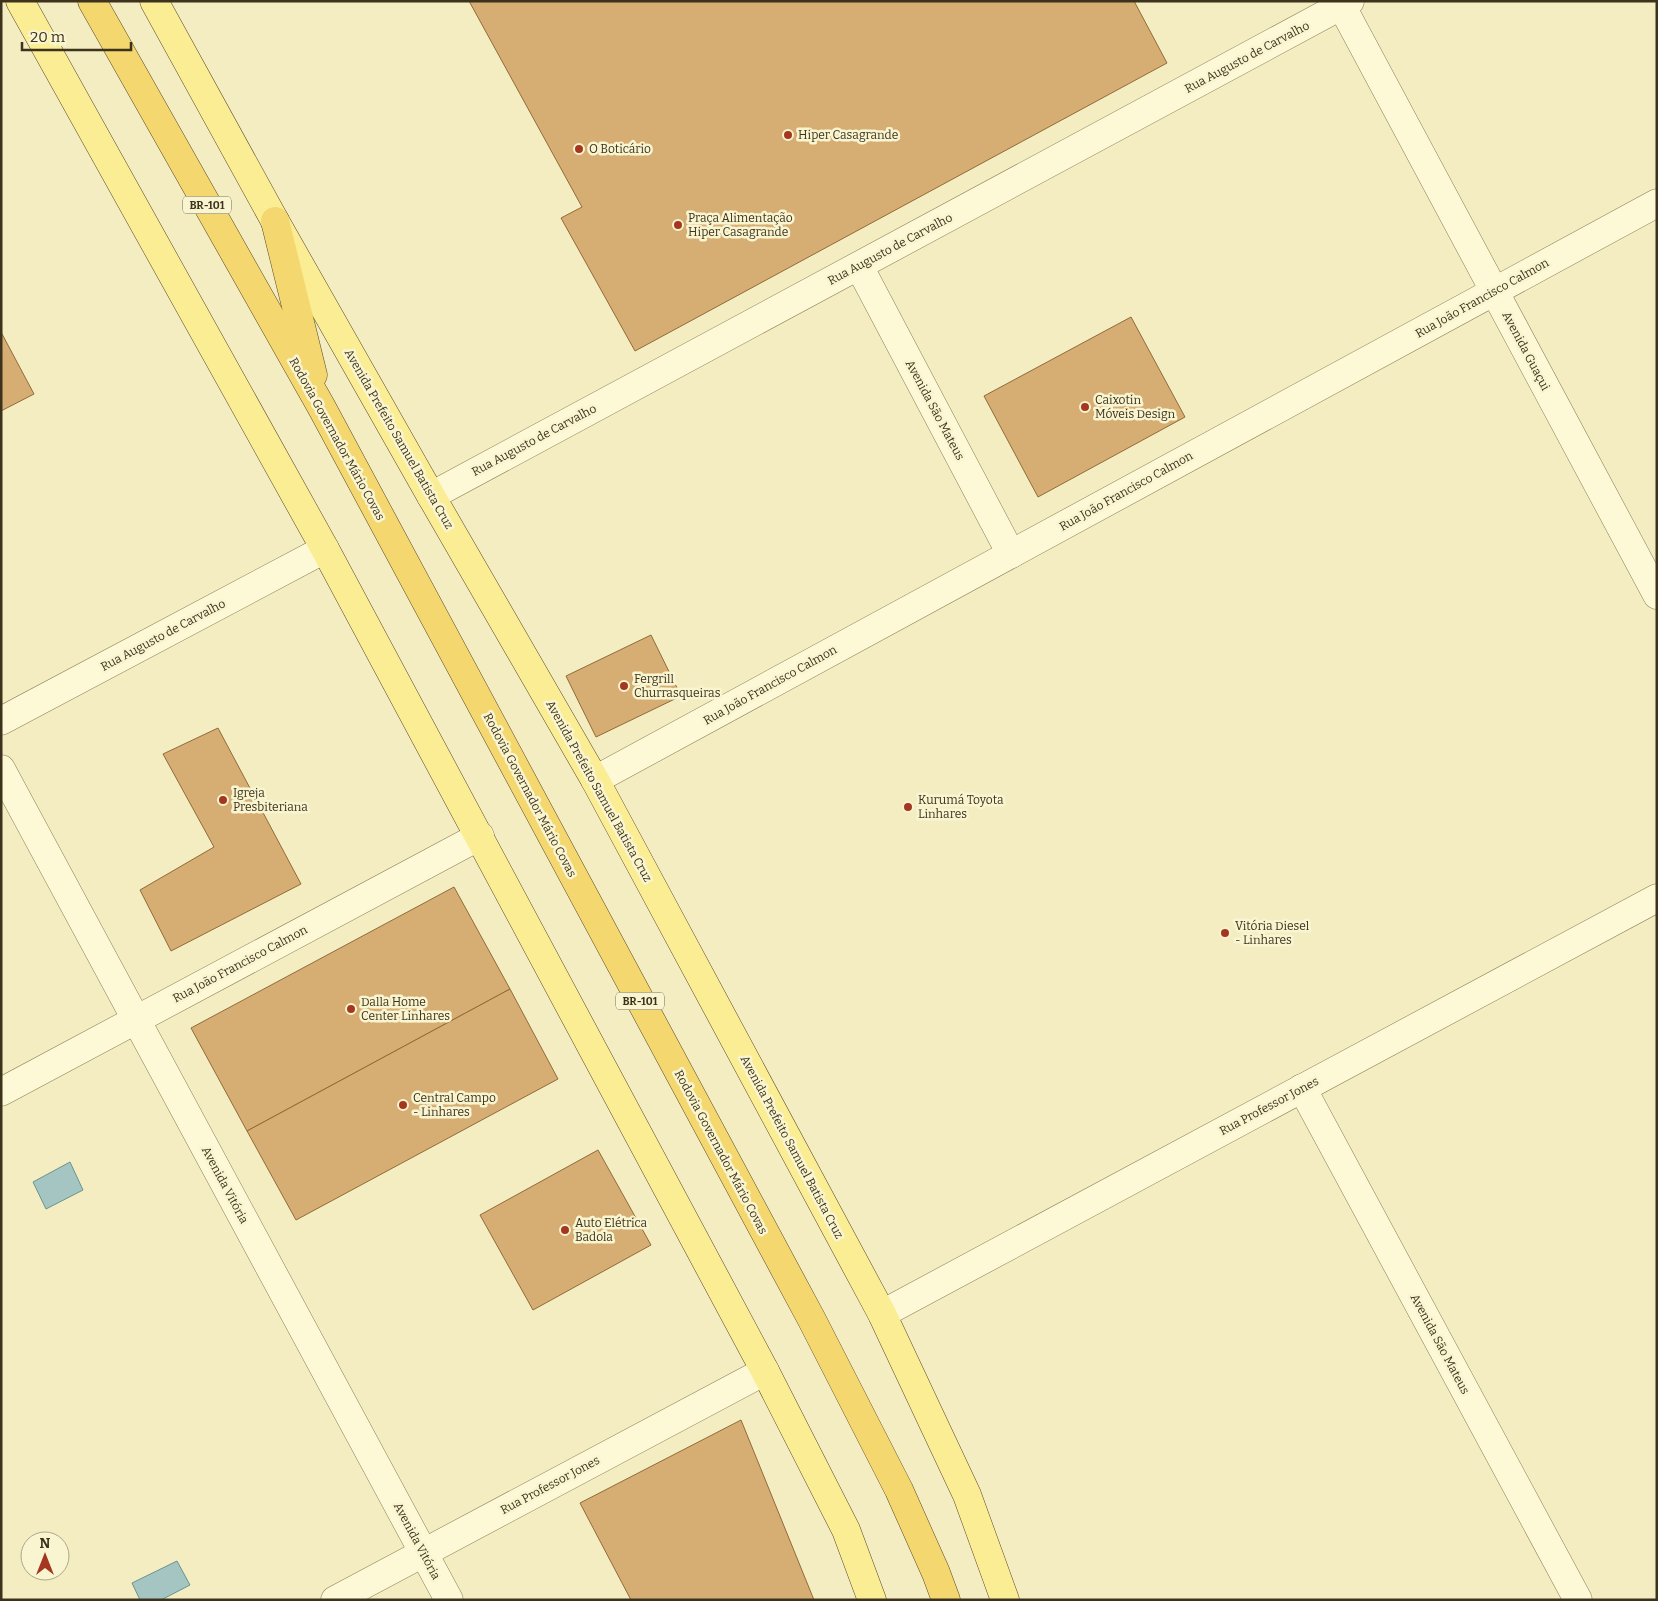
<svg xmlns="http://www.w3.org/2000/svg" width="1658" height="1601" font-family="Bitter,serif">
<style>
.water{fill:#a4c5c1;stroke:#699491}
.building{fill:#d6ad72;stroke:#916b39}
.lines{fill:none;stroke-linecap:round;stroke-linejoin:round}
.minor-casing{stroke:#8f7e56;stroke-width:29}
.primary-casing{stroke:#5c4b2b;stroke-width:29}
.trunk-casing{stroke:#5c4b2b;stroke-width:29}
.minor{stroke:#fdf8d5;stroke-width:28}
.primary{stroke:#fbed94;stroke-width:28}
.trunk{stroke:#f4d76e;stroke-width:28}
.poi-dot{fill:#a5361f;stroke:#f9f5d1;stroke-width:2}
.labels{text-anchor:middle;stroke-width:5;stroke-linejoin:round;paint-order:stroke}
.shield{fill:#f9f5d1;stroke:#756c52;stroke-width:1}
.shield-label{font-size:11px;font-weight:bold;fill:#3d321c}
.street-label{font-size:12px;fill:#3d321c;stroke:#f9f5d1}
.poi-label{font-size:12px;fill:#3d321c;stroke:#f9f5d1;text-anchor:start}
</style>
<rect width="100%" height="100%" fill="#f3edc1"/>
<g class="water">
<path d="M70,1162L83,1190L46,1209L33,1182Z"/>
<path d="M177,1561L190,1585L161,1600H140L132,1583Z"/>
</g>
<g class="building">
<path d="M469,1H1134L1167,63L635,351L561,218L582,207Z"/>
<path d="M1131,317L1185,417L1038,497L984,396Z"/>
<path d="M1,332L34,394L1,411Z"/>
<path d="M651,635L681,696L596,737L566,676Z"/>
<path d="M218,728L301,884L171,951L140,890L214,847L163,754Z"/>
<path d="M454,887L510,989L247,1131L191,1028Z"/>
<path d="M510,989L558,1079L296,1220L247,1131Z"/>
<path d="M598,1150L651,1245L533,1310L480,1215Z"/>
<path d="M741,1420L814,1600H631L580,1503Z"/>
</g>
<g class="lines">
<defs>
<g id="minor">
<path d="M1339,1L1657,595"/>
<path d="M859,266L1011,554"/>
<path d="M431,496L1350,1"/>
<path d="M1,721L325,549"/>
<path d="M1,769L449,1600"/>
<path d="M595,780L1657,203"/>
<path d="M1302,1088L1578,1600"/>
<path d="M1,1092L480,836"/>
<path d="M882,1314L1657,898"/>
<path d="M335,1600L765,1371"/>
</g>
<g id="primary">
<path d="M20,1L325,549L765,1371L846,1530L872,1600"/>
<path d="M154,1L275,221L431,496L595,780L882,1314L967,1495L1005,1600"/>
</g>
<g id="trunk">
<path d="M92,1L322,408L812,1320L899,1490L936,1573L946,1600"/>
<path d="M275,221L313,375"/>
</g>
</defs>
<use href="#minor" class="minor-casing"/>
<use href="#primary" class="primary-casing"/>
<use href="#trunk" class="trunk-casing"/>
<use href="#minor" class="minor"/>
<use href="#primary" class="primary"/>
<use href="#trunk" class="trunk"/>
</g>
<g class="poi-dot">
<circle cx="788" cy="135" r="5"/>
<circle cx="579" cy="149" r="5"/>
<circle cx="678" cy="225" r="5"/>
<circle cx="1085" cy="407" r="5"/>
<circle cx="624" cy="686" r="5"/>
<circle cx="223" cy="800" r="5"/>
<circle cx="908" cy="807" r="5"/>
<circle cx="1225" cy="933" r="5"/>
<circle cx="351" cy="1009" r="5"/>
<circle cx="403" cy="1105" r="5"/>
<circle cx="565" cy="1230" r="5"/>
</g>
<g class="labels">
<g class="shield">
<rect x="183" y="196.5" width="48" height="17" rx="4"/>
<rect x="616" y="992.5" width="48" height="17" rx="4"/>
</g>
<g class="shield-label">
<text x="207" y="209">BR-101</text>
<text x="640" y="1005">BR-101</text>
</g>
<g class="street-label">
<text transform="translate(1247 57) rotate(-28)" y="4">Rua Augusto de Carvalho</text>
<text transform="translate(890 249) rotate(-28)" y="4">Rua Augusto de Carvalho</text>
<text transform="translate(1482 298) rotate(-29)" y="4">Rua João Francisco Calmon</text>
<text transform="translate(1526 351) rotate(62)" y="4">Avenida Guaçui</text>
<text transform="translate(935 410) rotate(62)" y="4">Avenida São Mateus</text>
<text transform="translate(337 439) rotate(61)" y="4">Rodovia Governador Mário Covas</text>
<text transform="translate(399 439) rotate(60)" y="4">Avenida Prefeito Samuel Batista Cruz</text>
<text transform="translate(534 440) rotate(-28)" y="4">Rua Augusto de Carvalho</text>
<text transform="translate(1126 491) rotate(-29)" y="4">Rua João Francisco Calmon</text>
<text transform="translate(163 635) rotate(-28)" y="4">Rua Augusto de Carvalho</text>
<text transform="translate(770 685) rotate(-29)" y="4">Rua João Francisco Calmon</text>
<text transform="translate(599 791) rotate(61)" y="4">Avenida Prefeito Samuel Batista Cruz</text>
<text transform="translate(530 795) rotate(62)" y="4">Rodovia Governador Mário Covas</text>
<text transform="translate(240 964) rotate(-28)" y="4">Rua João Francisco Calmon</text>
<text transform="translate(1269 1106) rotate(-28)" y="4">Rua Professor Jones</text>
<text transform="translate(792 1147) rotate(62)" y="4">Avenida Prefeito Samuel Batista Cruz</text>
<text transform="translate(721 1152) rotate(62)" y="4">Rodovia Governador Mário Covas</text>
<text transform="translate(225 1185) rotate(62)" y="4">Avenida Vitória</text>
<text transform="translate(1440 1344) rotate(62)" y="4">Avenida São Mateus</text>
<text transform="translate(550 1485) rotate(-28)" y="4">Rua Professor Jones</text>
<text transform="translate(417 1541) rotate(62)" y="4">Avenida Vitória</text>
</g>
<g class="poi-label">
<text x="798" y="139">Hiper Casagrande</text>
<text x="589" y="153">O Boticário</text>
<text x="688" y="222">Praça Alimentação<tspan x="688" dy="14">Hiper Casagrande</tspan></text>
<text x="1095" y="404">Caixotin<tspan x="1095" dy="14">Móveis Design</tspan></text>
<text x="634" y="683">Fergrill<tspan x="634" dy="14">Churrasqueiras</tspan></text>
<text x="233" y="797">Igreja<tspan x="233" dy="14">Presbiteriana</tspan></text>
<text x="918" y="804">Kurumá Toyota<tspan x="918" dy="14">Linhares</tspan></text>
<text x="1235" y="930">Vitória Diesel<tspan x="1235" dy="14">- Linhares</tspan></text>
<text x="361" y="1006">Dalla Home<tspan x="361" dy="14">Center Linhares</tspan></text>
<text x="413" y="1102">Central Campo<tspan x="413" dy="14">- Linhares</tspan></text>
<text x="575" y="1227">Auto Elétrica<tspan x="575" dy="14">Badola</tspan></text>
</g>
</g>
<rect width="1658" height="1601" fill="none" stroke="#3d321c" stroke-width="5"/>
<g transform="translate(45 1556)"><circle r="24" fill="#f9f5d1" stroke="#aea789"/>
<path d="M0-4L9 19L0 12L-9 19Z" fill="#a5361f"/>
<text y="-8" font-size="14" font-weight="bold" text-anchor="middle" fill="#3d321c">N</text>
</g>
<path d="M22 42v8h109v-8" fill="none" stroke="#3d321c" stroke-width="2.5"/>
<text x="30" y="42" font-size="15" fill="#3d321c" stroke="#f9f5d1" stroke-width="4" paint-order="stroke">20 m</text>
</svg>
